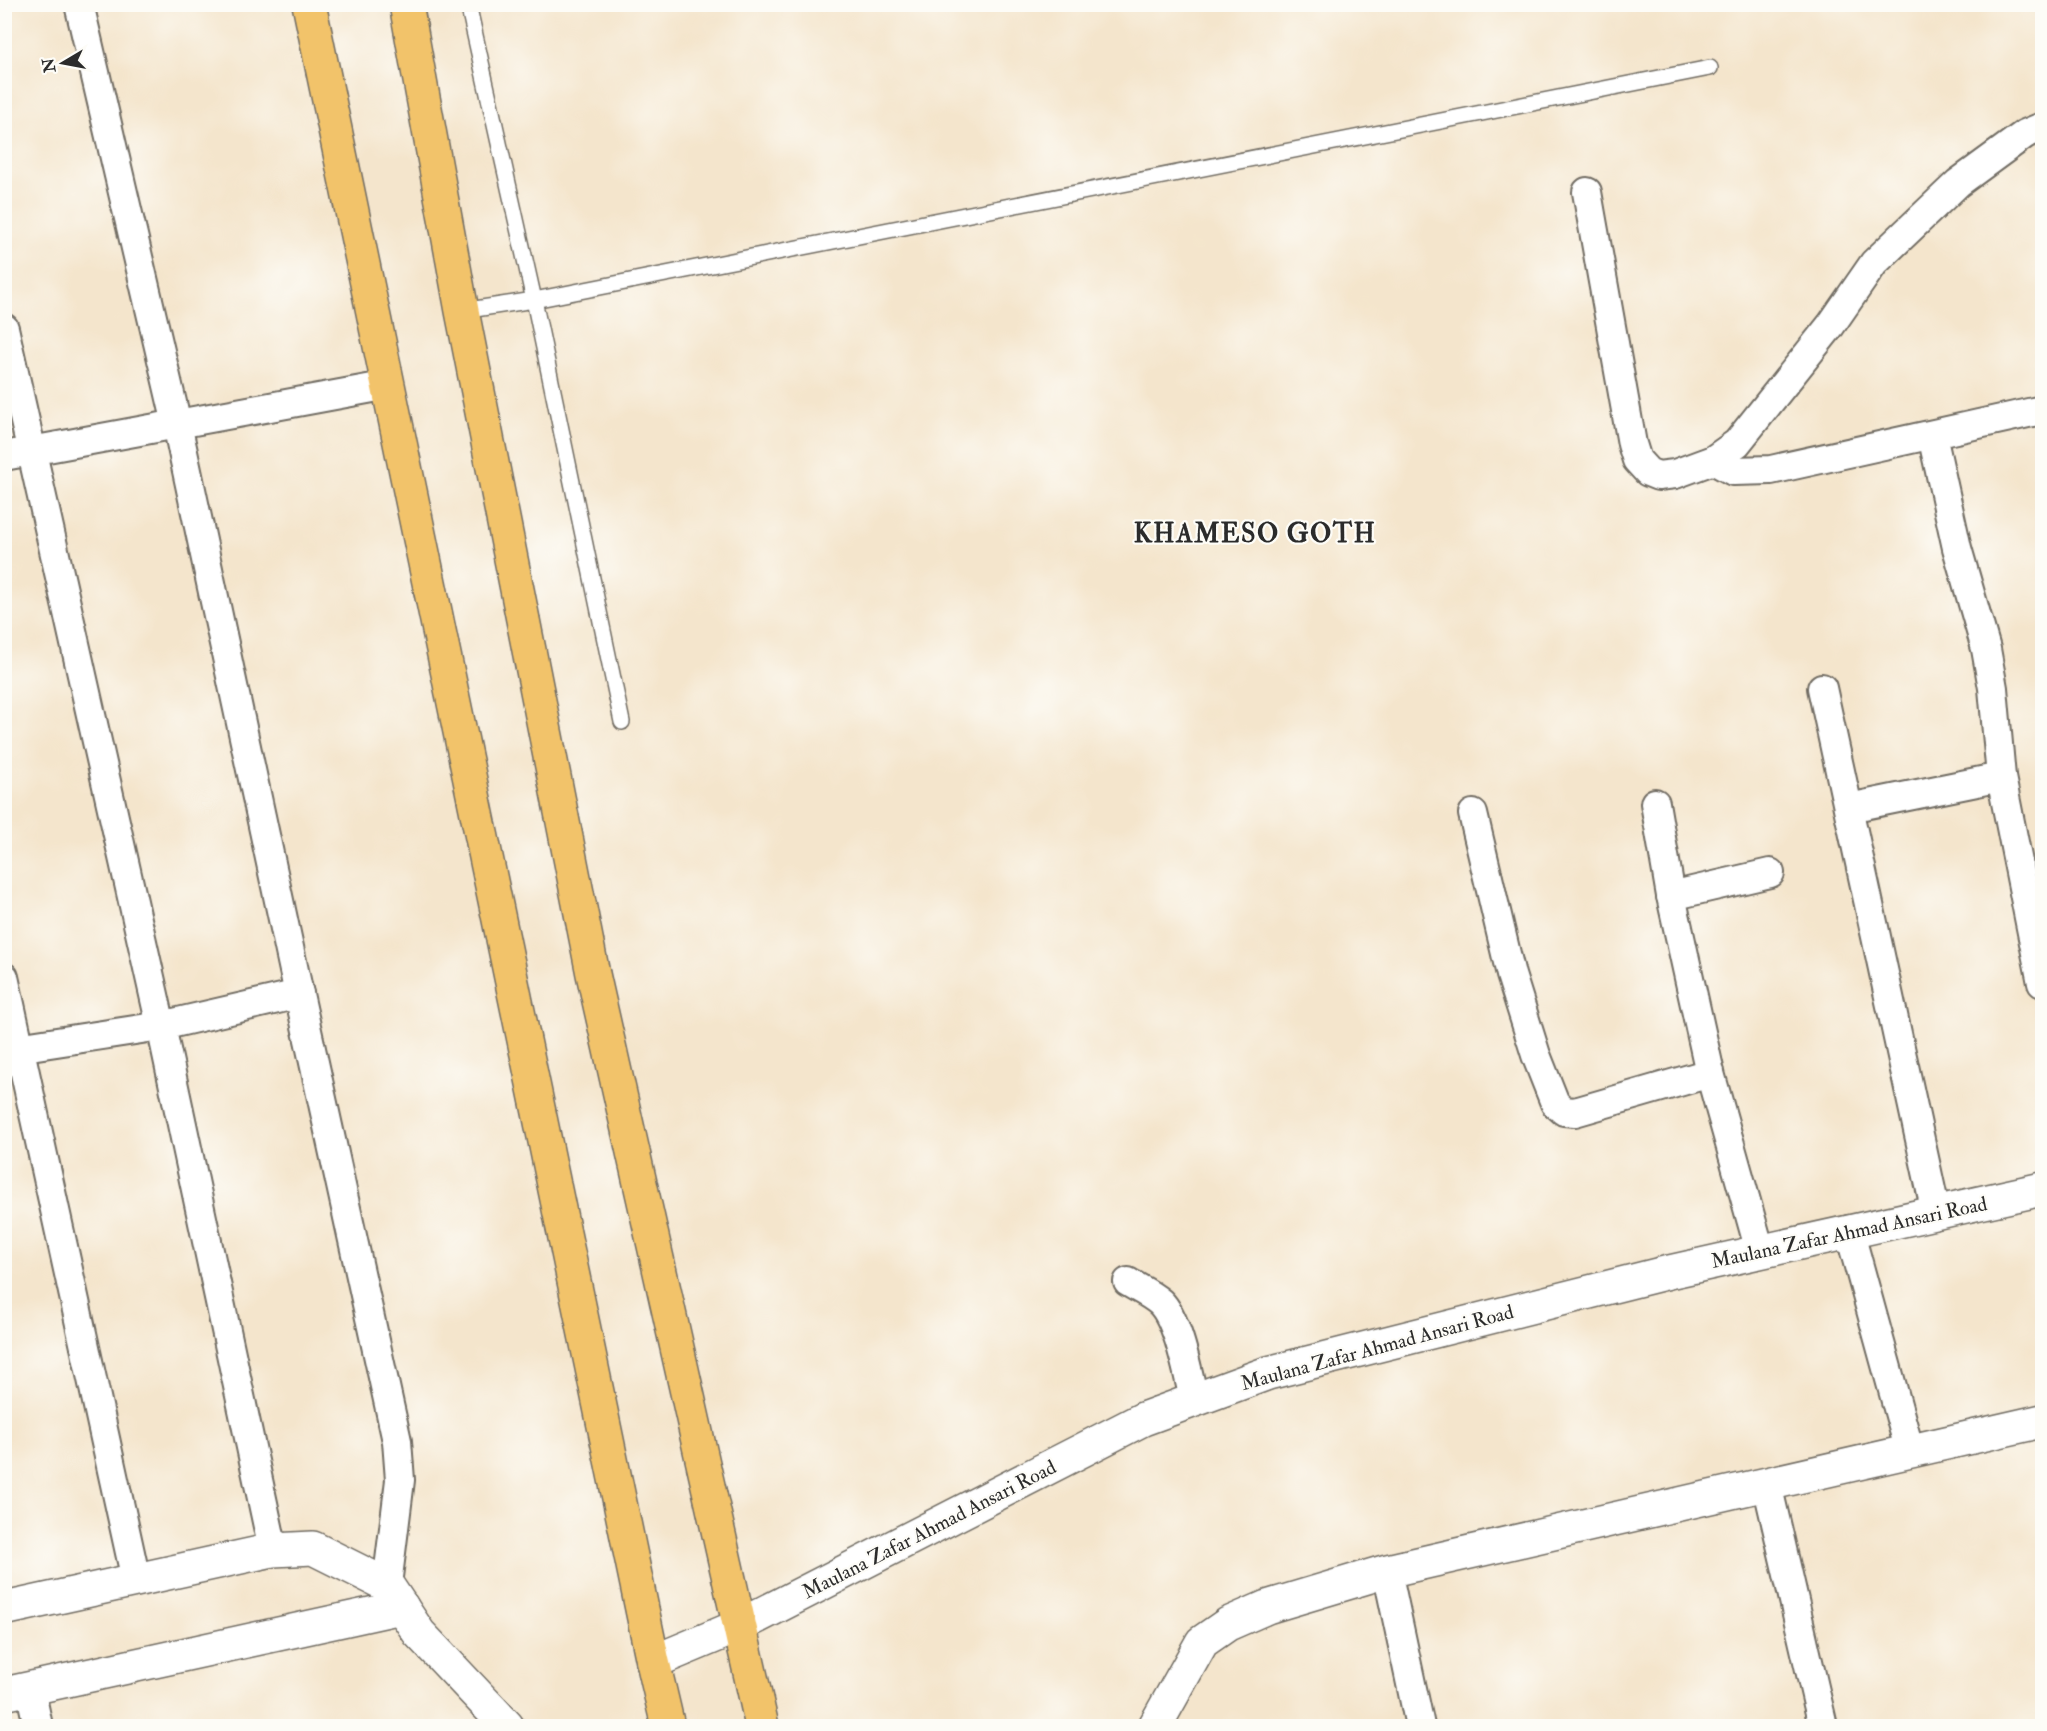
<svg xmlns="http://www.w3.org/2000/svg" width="2047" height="1731" font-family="'IM FELL Double Pica',serif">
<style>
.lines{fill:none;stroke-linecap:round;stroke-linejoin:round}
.service-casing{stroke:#716c63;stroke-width:18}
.minor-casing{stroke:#716c63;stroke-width:32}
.tertiary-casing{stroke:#716c63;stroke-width:36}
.primary-casing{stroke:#716c63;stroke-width:36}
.service{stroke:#fff;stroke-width:15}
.minor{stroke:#fff;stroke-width:28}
.tertiary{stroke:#fff;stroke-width:33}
.primary{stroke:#f2c36a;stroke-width:33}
.labels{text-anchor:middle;stroke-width:4.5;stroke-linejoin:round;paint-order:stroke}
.street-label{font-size:20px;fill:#2b2b2b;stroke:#fdfcf7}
.district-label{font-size:26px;font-weight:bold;letter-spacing:1.5px;fill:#2b2b2b;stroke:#fdfcf7}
</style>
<rect width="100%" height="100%" fill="#fdfcf7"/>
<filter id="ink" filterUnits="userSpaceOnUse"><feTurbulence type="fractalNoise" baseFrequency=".0167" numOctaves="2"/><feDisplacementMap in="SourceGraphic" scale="12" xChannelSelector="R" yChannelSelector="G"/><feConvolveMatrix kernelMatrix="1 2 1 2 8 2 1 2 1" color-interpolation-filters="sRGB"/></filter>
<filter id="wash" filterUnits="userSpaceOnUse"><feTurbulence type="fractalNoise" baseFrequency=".008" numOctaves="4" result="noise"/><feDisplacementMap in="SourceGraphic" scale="24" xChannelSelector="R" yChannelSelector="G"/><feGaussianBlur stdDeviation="1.35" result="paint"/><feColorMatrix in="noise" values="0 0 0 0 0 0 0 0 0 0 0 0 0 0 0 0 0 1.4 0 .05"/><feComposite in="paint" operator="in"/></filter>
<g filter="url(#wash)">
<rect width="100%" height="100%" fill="#f4e5cc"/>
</g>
<g filter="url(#ink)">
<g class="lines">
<defs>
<g id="service">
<path d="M468,4L534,300L622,722"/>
<path d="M462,311L534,300L1710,68"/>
</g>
<g id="minor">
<path d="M79,4L177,424L299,994L397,1441L400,1480L387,1585"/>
<path d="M1587,192L1632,444L1637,460L1648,472L1658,476L1675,474L1713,460L1737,443L1831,325L1874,263L1958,183L2025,134L2042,127"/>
<path d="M4,328L161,1026L273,1550"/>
<path d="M1932,435L1957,548L1986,649L1993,688L2001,777L2042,983"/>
<path d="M4,456L389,385"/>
<path d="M1713,460L1733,471L1771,470L2042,410"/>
<path d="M1822,688L1936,1213"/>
<path d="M1655,803L1671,896L1710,1073L1760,1251"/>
<path d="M1849,808L2001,777"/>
<path d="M1473,814L1511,975L1536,1055L1555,1103L1564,1111L1575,1112L1710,1073"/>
<path d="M1671,896L1770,873"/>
<path d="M4,977L136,1580"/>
<path d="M4,1050L161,1026L299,994"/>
<path d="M1849,1230L1910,1452"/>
<path d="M1128,1282C1138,1288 1151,1294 1160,1302C1178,1319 1188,1374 1194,1399"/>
<path d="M1767,1484L1823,1726"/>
<path d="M1387,1571L1420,1726"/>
<path d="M30,1688L38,1726"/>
</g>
<g id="tertiary">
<path d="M4,1609L273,1550L313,1548L387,1585L419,1633L507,1726"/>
<path d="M653,1662L739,1626L1143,1419L1268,1373L1669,1272L2042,1189"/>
<path d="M4,1694L402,1607"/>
<path d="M1155,1726L1202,1642L1228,1624L1267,1607L1387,1571L2042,1421"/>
</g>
<g id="primary">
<path d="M309,4L653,1662L668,1726"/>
<path d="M406,4L462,311L593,974L762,1726"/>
</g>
</defs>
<use href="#service" class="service-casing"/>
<use href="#minor" class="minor-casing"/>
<use href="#tertiary" class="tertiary-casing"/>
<use href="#primary" class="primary-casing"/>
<use href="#service" class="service"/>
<use href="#minor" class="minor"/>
<use href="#tertiary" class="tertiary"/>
<use href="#primary" class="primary"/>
</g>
</g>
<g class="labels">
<g class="street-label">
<text transform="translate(1849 1232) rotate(-12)" y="7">Maulana Zafar Ahmad Ansari Road</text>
<text transform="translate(1377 1347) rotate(-15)" y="7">Maulana Zafar Ahmad Ansari Road</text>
<text transform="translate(929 1529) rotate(-27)" y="7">Maulana Zafar Ahmad Ansari Road</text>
</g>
<g class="district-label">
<text x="1255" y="542">KHAMESO GOTH</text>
</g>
</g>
<rect width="2047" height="1731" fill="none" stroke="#fdfcf7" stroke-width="24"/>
<g transform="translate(63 63) rotate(260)" stroke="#fdfcf7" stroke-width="4.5" paint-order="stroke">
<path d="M0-4.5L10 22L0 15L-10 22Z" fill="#2b2b2b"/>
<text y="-9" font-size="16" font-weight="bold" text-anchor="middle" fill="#2b2b2b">N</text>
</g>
</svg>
